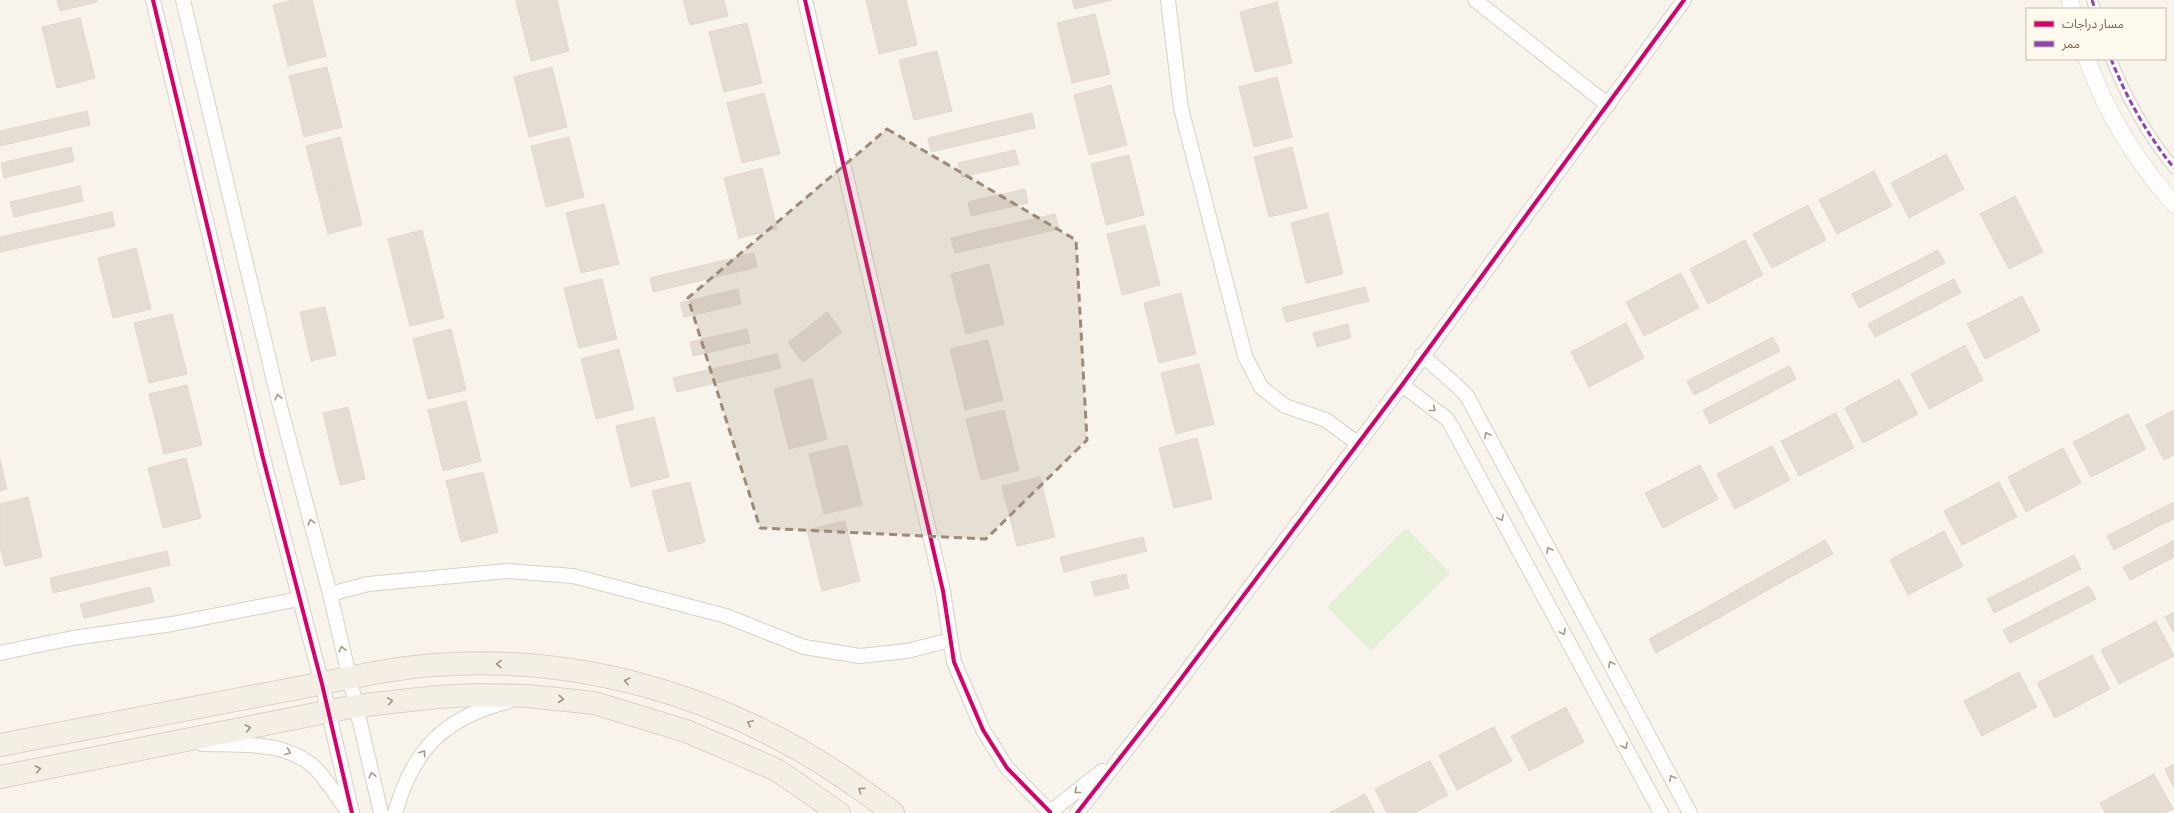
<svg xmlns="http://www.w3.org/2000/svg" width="2174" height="813" font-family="Commissioner,'Noto Sans Arabic',sans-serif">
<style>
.green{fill:#e3f0d5}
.building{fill:#e5ddd3;stroke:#e2d7cd}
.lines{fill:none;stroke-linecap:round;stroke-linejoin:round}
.pedestrian-casing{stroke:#d7d1c9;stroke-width:12}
.minor-casing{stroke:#d7d1c9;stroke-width:16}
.tertiary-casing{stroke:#d7d1c9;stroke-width:18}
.primary-casing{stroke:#dad1c9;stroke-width:24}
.pedestrian{stroke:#fefdfc;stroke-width:10}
.minor{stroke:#fefdfc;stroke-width:14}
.tertiary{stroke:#fefdfc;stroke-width:17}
.primary{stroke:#f3efe5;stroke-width:22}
.quiet{stroke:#8e44ad;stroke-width:3;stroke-dasharray:6 3;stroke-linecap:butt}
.cycleway-casing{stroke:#fff9ee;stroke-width:6}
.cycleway{stroke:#d6006c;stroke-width:4}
.oneway{stroke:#a89587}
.oneway2{stroke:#a4907f}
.marked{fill:#9e8a78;fill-opacity:0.2;stroke:#9e8a78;stroke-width:3;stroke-dasharray:8 5;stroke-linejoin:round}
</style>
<rect width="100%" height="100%" fill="#f8f4ec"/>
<path class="green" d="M1406,528L1450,573L1371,651L1327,606Z"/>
<g class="building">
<path d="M57,0H97V2L60,11Z"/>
<path d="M293,0H312L326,56L288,66L273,5Z"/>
<path d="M557,0L569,51L531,61L516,1Z"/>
<path d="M683,0H724L728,16L690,25Z"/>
<path d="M866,0H906L917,45L879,54Z"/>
<path d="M1072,0H1112L1075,9Z"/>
<path d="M1277,2L1292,63L1255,72L1240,12Z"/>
<path d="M1095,14L1110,74L1072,83L1057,23Z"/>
<path d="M80,18L95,78L57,88L42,27Z"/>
<path d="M747,23L762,83L724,92L709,32Z"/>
<path d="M937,51L952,111L914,120L899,60Z"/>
<path d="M327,67L342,127L304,137L289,76Z"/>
<path d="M552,67L567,127L529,137L514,77Z"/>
<path d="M1277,77L1292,137L1254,147L1239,87Z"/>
<path d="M1111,85L1127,145L1089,155L1074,95Z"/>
<path d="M764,93L780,154L742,163L727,103Z"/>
<path d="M87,111L90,125L0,146V131Z"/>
<path d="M1032,113L1035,128L931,152L928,138Z"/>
<path d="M340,137L351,181L317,190L306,146Z"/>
<path d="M569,137L584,197L546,207L531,146Z"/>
<path d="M71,147L74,161L4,178L1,163Z"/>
<path d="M1292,147L1307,208L1269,217L1254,157Z"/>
<path d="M1015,150L1019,164L962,177L958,163Z"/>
<path d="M1946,154L1964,189L1909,218L1891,183Z"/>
<path d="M1129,155L1144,215L1106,225L1091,164Z"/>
<path d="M762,168L777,229L739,238L724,178Z"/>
<path d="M1874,171L1892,206L1837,234L1819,200Z"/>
<path d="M351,181L362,225L328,234L317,190Z"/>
<path d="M80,186L83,201L14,217L10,202Z"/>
<path d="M1025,189L1028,203L971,216L968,202Z"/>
<path d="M2015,196L2043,252L2009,269L1980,214Z"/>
<path d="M604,204L619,264L581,273L566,213Z"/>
<path d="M1808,205L1826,240L1772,268L1753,234Z"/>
<path d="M112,212L115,226L0,252V237Z"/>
<path d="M1328,213L1343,274L1306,283L1291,223Z"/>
<path d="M1055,214L1059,229L955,253L951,238Z"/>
<path d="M1145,225L1160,285L1122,295L1107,234Z"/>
<path d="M422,230L433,274L399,283L388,239Z"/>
<path d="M1745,240L1763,275L1708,304L1690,269Z"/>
<path d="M136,248L151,309L113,318L98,258Z"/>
<path d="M1938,250L1945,263L1902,286L1895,272Z"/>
<path d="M754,253L757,267L653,292L650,278Z"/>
<path d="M989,264L1004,324L966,334L951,274Z"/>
<path d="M1895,272L1902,286L1859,308L1852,294Z"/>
<path d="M1681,273L1699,308L1644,336L1626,302Z"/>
<path d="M433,274L444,318L410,326L399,283Z"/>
<path d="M602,279L617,339L579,348L564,288Z"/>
<path d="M1954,279L1961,293L1918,315L1911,301Z"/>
<path d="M1365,287L1369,301L1286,322L1282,308Z"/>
<path d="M738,289L741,304L684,317L680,303Z"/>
<path d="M1181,293L1196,354L1159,363L1144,303Z"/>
<path d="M2022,296L2040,331L1985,359L1967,324Z"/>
<path d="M1911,301L1918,315L1875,337L1868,324Z"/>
<path d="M325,307L336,355L311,361L300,312Z"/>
<path d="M827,312L842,332L803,362L788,343Z"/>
<path d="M172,314L187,374L149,383L134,323Z"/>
<path d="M1626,323L1644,358L1589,387L1571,352Z"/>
<path d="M1348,324L1351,338L1317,347L1313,333Z"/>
<path d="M451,329L466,390L428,399L413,339Z"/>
<path d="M747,329L750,343L693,356L690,342Z"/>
<path d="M1773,337L1780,351L1737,373L1730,359Z"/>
<path d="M988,340L1003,400L965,410L950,349Z"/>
<path d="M1965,345L1983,380L1929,409L1911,374Z"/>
<path d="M619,349L634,409L596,419L581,359Z"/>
<path d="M777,354L781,368L677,392L673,378Z"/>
<path d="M1730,359L1737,373L1694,395L1687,381Z"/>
<path d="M1199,364L1214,424L1176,434L1161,373Z"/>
<path d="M1789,366L1796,379L1753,402L1746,388Z"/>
<path d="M812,379L827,439L789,449L774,389Z"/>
<path d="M1899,379L1918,414L1863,443L1845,408Z"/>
<path d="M187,385L202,445L164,454L149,394Z"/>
<path d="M1746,388L1753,402L1710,424L1703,410Z"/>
<path d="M466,401L481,461L443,471L428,410Z"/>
<path d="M348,407L365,479L340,485L323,413Z"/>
<path d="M1004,410L1019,470L981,480L966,419Z"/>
<path d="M2174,410V455L2164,460L2146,425Z"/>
<path d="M1836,413L1854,448L1799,476L1781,441Z"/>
<path d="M2128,414L2146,449L2091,477L2073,442Z"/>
<path d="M654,417L669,477L631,487L616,426Z"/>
<path d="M1197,438L1212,499L1174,508L1159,448Z"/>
<path d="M847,445L862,505L824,514L809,454Z"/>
<path d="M1772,446L1790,480L1735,509L1717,474Z"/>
<path d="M2063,448L2081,483L2026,512L2008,477Z"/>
<path d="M186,458L201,518L163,528L148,468Z"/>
<path d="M0,459L7,489L0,491Z"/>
<path d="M1700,465L1718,499L1663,528L1645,493Z"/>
<path d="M483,472L498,532L461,542L446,481Z"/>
<path d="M1040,477L1055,537L1017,546L1002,486Z"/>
<path d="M690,482L705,542L668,552L652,491Z"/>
<path d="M1999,482L2017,517L1962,545L1944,511Z"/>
<path d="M28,497L42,557L5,566L0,547V504Z"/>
<path d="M2174,502V519L2157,527L2150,514Z"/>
<path d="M2150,514L2157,527L2114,550L2107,536Z"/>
<path d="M845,521L860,581L822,591L807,530Z"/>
<path d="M1944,531L1963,566L1908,595L1890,560Z"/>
<path d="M1143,537L1147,551L1064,572L1060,557Z"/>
<path d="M1825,540L1833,554L1789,578L1781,565Z"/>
<path d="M2174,540V558H2173L2166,545Z"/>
<path d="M2166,545L2173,558L2130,580L2123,567Z"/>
<path d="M167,551L170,565L53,593L50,578Z"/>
<path d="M2074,555L2081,569L2038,591L2031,577Z"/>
<path d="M1781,565L1789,578L1745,603L1737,590Z"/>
<path d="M1126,574L1129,588L1095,596L1091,582Z"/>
<path d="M2031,577L2038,591L1994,613L1987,599Z"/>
<path d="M2089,586L2096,599L2053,621L2046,608Z"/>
<path d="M150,587L154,602L84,618L80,604Z"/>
<path d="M1737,590L1745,603L1701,628L1693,615Z"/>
<path d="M2046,608L2053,621L2010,643L2003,630Z"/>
<path d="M2174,612V633L2165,617Z"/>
<path d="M1693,615L1701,628L1656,653L1649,639Z"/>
<path d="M2156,621L2174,656L2119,684L2101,650Z"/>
<path d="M2092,655L2110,689L2055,718L2037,683Z"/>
<path d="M2019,672L2037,707L1982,736L1964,701Z"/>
<path d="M1566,707L1584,742L1529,771L1511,736Z"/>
<path d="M1494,727L1512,761L1457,790L1439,755Z"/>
<path d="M1430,761L1448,795L1414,813H1387L1375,789Z"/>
<path d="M2174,764V788L2165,769Z"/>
<path d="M2154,774L2173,809L2165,813H2105L2100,803Z"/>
<path d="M1365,794L1375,813H1329Z"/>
</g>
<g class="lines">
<defs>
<g id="pedestrian">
<path d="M2092,0L2095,9"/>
<path d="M2111,59C2126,97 2148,136 2174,168"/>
</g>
<g id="minor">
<path d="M153,0L263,458L322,684L352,813"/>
<path d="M183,0L280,406L330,594L381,813"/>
<path d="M805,0L943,591L954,662L983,730L1007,768L1050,812"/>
<path d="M1168,0L1181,108L1245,356L1261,387L1285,406L1326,420L1357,443"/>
<path d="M1475,0L1608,105"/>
<path d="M1422,355L1457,386L1467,396L1690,813"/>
<path d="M1402,385L1447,419L1452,427L1661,813"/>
<path d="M330,594L368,584L507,571L573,576L726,616L804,647L860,656L907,651L950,640"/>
<path d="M0,653L73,638L172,624L299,599"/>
<path d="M202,744C241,745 289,740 318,771C329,784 339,799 349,813"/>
<path d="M395,813C413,750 443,718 507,702"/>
<path d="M1049,813L1102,771"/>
<path d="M1077,813L1159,708L1402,385L1684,0"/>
</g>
<g id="tertiary">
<path d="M2070,0L2072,9"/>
<path d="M2087,59C2106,113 2136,161 2174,204"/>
</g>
<g id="primary">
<path d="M0,745C94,727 188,709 282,691C333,682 382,669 434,665C579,654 723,696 843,777C860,789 877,800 893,813"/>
<path d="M0,777L356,706L437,697L476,695L528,696L594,703L686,731L777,770L839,813"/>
</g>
</defs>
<use href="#pedestrian" class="pedestrian-casing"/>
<use href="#minor" class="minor-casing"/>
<use href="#tertiary" class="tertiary-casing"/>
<use href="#primary" class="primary-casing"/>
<use href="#pedestrian" class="pedestrian"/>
<use href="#minor" class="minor"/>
<use href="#tertiary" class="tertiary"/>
<use href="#primary" class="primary"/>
<g class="quiet">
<path d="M2092,0L2095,9"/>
<path d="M2111,59C2126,97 2148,136 2174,168"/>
</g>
<defs>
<g id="cycleway">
<path d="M153,0L263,458L322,684L352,813"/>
<path d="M805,0L943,591L954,662L983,730L1007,768L1050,812"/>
<path d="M1077,813L1159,708L1402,385L1684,0"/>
</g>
</defs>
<use href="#cycleway" class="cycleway-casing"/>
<use href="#cycleway" class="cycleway"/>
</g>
<defs><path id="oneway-chevron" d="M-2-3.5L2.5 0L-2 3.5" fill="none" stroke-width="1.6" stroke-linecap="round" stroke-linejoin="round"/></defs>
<g class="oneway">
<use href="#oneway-chevron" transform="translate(278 397) rotate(-103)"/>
<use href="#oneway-chevron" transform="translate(1433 409) rotate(38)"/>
<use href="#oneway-chevron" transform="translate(1487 435) rotate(-118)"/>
<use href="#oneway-chevron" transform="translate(1501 518) rotate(62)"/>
<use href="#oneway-chevron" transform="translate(311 522) rotate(-105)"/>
<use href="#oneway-chevron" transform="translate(1549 550) rotate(-119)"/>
<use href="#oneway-chevron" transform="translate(1563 632) rotate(62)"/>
<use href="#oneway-chevron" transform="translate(342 649) rotate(-103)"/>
<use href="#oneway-chevron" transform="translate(1611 664) rotate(-118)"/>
<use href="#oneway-chevron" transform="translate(1625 746) rotate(62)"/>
<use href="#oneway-chevron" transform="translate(288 752) rotate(21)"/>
<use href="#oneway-chevron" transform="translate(423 753) rotate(-54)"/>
<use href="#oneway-chevron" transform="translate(372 775) rotate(-103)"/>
<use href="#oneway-chevron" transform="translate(1672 778) rotate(-118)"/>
<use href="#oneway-chevron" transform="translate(1077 791) rotate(142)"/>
</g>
<g class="oneway2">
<use href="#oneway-chevron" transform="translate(499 664) rotate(-178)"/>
<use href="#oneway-chevron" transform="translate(627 681) rotate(-166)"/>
<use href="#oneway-chevron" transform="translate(561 699) rotate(6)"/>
<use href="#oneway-chevron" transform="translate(390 701) rotate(-9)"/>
<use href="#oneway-chevron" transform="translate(750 723) rotate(-155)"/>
<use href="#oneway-chevron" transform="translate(248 728) rotate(-11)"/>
<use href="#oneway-chevron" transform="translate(38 769) rotate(-11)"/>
<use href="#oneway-chevron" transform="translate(861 790) rotate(-144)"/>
</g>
<path class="marked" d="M887,129L1076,240L1087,440L986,539L760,528L688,298Z"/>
<rect x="2026" y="8" width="140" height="52" fill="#fff9ee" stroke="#c9bbac"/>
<rect x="2034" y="21" width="20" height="6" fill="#d6006c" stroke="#c9bbac"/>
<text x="2062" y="28" font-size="12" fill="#795d48">مسار دراجات</text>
<rect x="2034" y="41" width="20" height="6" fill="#8e44ad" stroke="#c9bbac"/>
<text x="2062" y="48" font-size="12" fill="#795d48">ممر</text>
</svg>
